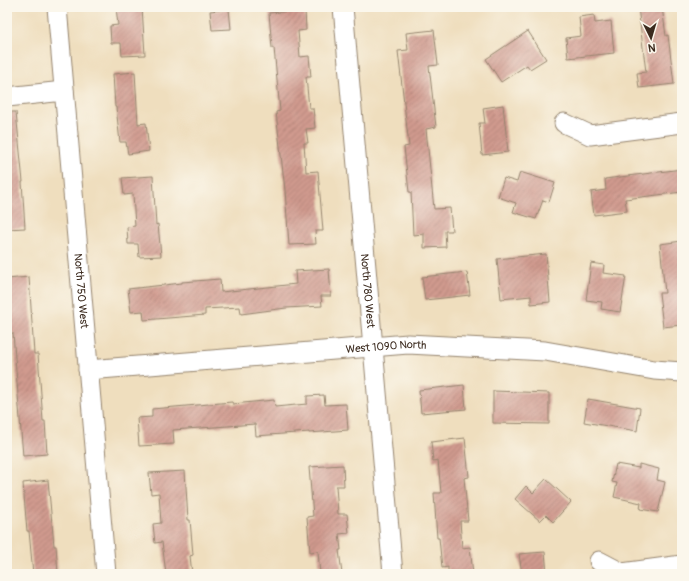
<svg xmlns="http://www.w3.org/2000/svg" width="689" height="581" font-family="Pangolin,sans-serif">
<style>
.building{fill:url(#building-hatch)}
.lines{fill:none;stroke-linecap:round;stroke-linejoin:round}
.street-casing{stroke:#95846e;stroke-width:21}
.street{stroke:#fff;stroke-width:19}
.labels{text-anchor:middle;stroke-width:3;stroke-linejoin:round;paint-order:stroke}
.street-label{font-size:11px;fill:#3b2a1e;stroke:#fbf7ec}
</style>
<defs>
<pattern id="building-hatch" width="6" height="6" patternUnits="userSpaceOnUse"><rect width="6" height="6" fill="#d09a8e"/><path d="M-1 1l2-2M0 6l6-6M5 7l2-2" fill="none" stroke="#aa7e73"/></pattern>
</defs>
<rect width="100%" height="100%" fill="#fbf7ec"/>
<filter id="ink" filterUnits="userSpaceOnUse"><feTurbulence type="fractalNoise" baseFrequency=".025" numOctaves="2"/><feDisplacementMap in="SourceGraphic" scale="8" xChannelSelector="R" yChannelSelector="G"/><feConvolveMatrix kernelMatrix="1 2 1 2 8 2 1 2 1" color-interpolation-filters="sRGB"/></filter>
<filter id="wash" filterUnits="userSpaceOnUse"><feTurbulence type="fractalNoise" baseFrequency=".012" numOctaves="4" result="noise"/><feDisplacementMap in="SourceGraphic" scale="16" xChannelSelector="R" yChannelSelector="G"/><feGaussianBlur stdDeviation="0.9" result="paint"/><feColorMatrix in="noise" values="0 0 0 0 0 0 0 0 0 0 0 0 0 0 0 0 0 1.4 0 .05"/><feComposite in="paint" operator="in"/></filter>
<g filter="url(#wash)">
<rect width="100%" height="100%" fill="#efdebe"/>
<g id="blocks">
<g class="building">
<path d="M116,7H142L145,55L122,56L121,43H111L110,26L118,25Z"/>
<path d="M638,7H662L666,36L668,35L674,84L639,88L637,73L646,72Z"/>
<path d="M229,9L231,29L212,30L210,11Z"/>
<path d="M305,10L306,30L298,31L300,57L309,56L311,77H306L309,108H313L315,128L306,129L308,143H304L306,172L318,171L323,231H315L316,244L289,245L285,190L276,112L280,111L274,48H272L269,13Z"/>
<path d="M594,15L595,23L611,21L614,53L568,58L566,38L581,36L579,17Z"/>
<path d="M434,30L438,65L429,66L436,127L426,129L434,209L450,208L452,231H445L446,247L424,248V234L413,235L411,192H409L404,147L409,146L398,51L408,50L406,33Z"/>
<path d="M528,31L546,59L530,69L527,65L501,82L486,59Z"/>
<path d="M135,72L138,124L146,123L149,151L128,154L126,142H120L116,107H115L113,74Z"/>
<path d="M503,105L508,152L482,155L479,123H485L483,108Z"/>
<path d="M7,112H16L23,182H22L25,228L7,229Z"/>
<path d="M682,169V192L625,199L627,211L594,215L591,192L606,190L605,179Z"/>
<path d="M520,172L555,183L549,202L543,200L536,219L513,212L516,203L498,197L504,178L517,182Z"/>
<path d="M153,176L156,225L158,224L161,256L139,257L138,244H128L127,227L135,226L133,194L124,195L122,178Z"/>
<path d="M682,241V325L663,327L659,293H665L660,244Z"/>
<path d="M546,254L550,302L531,304V296L501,299L497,259Z"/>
<path d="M591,263L604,265L603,273L626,276L620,312L601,309L602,302L586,300Z"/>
<path d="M329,269L331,296H321L322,306L286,308L241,314L240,307L205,309V315L144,320L143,311L131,312L128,289L182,283V282L220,279L221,292L296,284L295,271Z"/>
<path d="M467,272L470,295L425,300L422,277Z"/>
<path d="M29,277L34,354H38L43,421H45L47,454L23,456L13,333H9L7,279Z"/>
<path d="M464,385L466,409L421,413L419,390Z"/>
<path d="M493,391L549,393V424L493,423Z"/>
<path d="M324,395L325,405L346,404L348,430L309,433V432L256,436L255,424L173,430L174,444L139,446L137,418L152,417V409L232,402L233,404L274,400L275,407L307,404V396Z"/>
<path d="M588,399L640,408L637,431L584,422Z"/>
<path d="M465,438L469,477L464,478L468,521H460L462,548L470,547L473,574H448V567L442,568L439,538H437L434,493H441L438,460L433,461L431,442Z"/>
<path d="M616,464L639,468V464L659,469L657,480L665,482L658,512L640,509L641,503L614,497L617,483L612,482Z"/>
<path d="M343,465L344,486H336L338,514H347L349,533L339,534L341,550H339L342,574H320L318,551L310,552L307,517L313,516L309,467Z"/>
<path d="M185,471L188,520H190L193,555L190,556L192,574H166L162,542L155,543L153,524L161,523L159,493L151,494L149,473Z"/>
<path d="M546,479L571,502L553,522L546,515L540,521L515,499L526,486L533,493Z"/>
<path d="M48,480L54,546H56L58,574H33L29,531H27L23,483Z"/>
<path d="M545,552L547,574H522L519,554Z"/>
</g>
</g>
</g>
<g filter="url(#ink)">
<use href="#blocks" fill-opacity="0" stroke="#95846e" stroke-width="1"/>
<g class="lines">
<defs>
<g id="street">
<path id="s1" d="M57,7L106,574"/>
<path id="s2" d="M343,7L393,574"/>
<path d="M7,97L64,91"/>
<path d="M564,123L590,135L682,123"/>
<path id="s3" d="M88,370L408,344L545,351L654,370L682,372"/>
<path d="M599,561L622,573L682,565"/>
</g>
</defs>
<use href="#street" class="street-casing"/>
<use href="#street" class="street"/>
</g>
</g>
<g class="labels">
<g class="street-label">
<text dy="4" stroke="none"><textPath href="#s1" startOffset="285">North 750 West</textPath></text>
<text dy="4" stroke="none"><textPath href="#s2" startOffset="285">North 780 West</textPath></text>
<text dy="4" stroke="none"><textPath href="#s3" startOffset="299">West 1090 North</textPath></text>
</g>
</g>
<rect width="689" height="581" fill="none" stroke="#fbf7ec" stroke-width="24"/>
<g transform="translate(651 38) rotate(175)" stroke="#fbf7ec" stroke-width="3" paint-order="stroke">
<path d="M0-3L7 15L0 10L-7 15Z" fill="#3b2a1e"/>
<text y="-6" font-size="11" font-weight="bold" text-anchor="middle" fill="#3b2a1e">N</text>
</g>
</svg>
